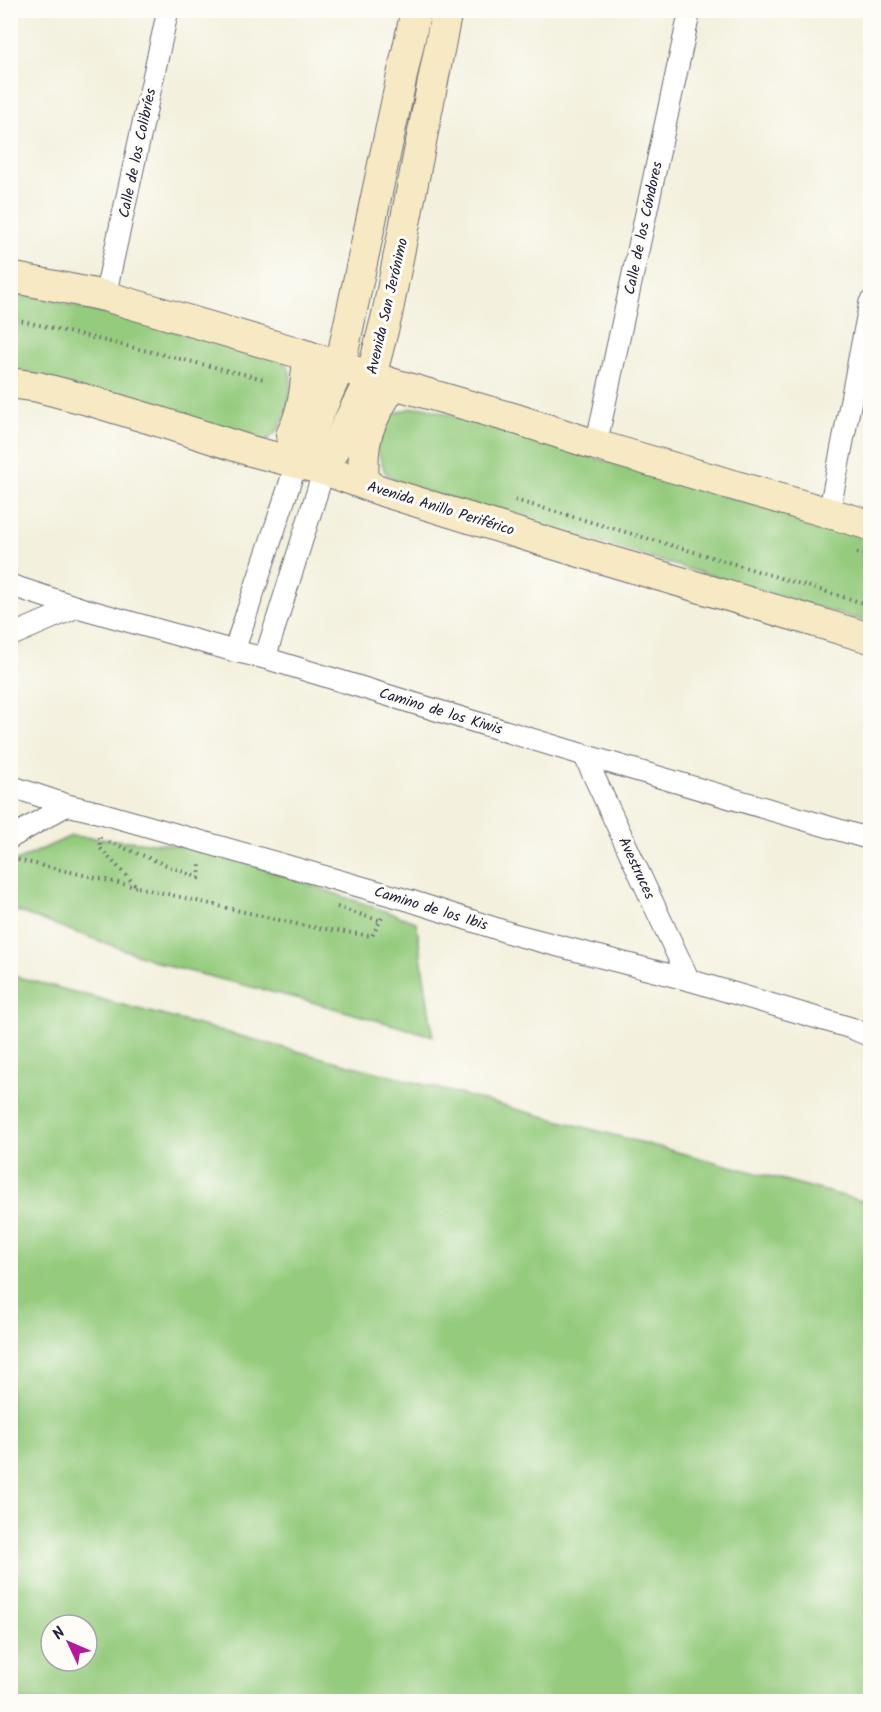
<svg xmlns="http://www.w3.org/2000/svg" width="881" height="1712" font-family="Kalam,sans-serif">
<style>
.green{fill:#94cb7d;stroke:#5b765c;stroke-width:1.5;fill-rule:evenodd}
.lines{fill:none;stroke-linecap:round;stroke-linejoin:round}
.street-casing{stroke:#6b6a74;stroke-width:23}
.secondary-casing{stroke:#6b6a74;stroke-width:32}
.path{stroke:#6b6a74;stroke-width:4;stroke-dasharray:1.5 4.5;stroke-linecap:butt}
.street{stroke:#fff;stroke-width:21}
.secondary{stroke:#f6e9c3;stroke-width:30}
.labels{text-anchor:middle;stroke-width:6;stroke-linejoin:round;paint-order:stroke}
.street-label{font-size:15px;fill:#22223b;stroke:#fdfcf7}
</style>
<rect width="100%" height="100%" fill="#fdfcf7"/>
<filter id="ink" filterUnits="userSpaceOnUse"><feTurbulence type="fractalNoise" baseFrequency=".0167" numOctaves="2"/><feDisplacementMap in="SourceGraphic" scale="12" xChannelSelector="R" yChannelSelector="G"/><feConvolveMatrix kernelMatrix="1 2 1 2 8 2 1 2 1" color-interpolation-filters="sRGB"/></filter>
<filter id="wash" filterUnits="userSpaceOnUse"><feTurbulence type="fractalNoise" baseFrequency=".008" numOctaves="4" result="noise"/><feDisplacementMap in="SourceGraphic" scale="24" xChannelSelector="R" yChannelSelector="G"/><feGaussianBlur stdDeviation="1.35" result="paint"/><feColorMatrix in="noise" values="0 0 0 0 0 0 0 0 0 0 0 0 0 0 0 0 0 1.4 0 .05"/><feComposite in="paint" operator="in"/></filter>
<g filter="url(#wash)">
<rect width="100%" height="100%" fill="#f3f0dd"/>
<g class="green">
<path d="M10,290L266,354C273,357 283,360 287,365C297,380 286,419 276,432C272,437 266,440 261,444L11,368Z"/>
<path d="M424,407L502,431L870,537V623L398,483L385,472L376,446C389,417 390,409 424,407Z"/>
<path d="M71,836L206,848L416,922L433,1036L308,1001L172,967L11,909L10,864Z"/>
<path d="M10,975L870,1203V1701H11ZM51,1625H87V1661H51Z"/>
</g>
</g>
<g filter="url(#ink)">
<g class="lines">
<defs>
<g id="street">
<path d="M105,296L168,10"/>
<path d="M596,445L690,10"/>
<path d="M829,513L870,302"/>
<path d="M10,585L77,607L234,651L265,658L584,755L870,839"/>
<path d="M10,636L77,607"/>
<path d="M234,651L297,462"/>
<path d="M265,658L324,470"/>
<path d="M584,755L689,980"/>
<path d="M10,786L67,805L101,813L411,901L513,934L689,980L851,1028L870,1036"/>
<path d="M10,838L67,805"/>
</g>
<g id="secondary">
<path d="M10,277L105,296L296,352L394,384L516,419L596,445L870,525"/>
<path d="M10,383L38,387L84,399L157,421L251,451L324,470L385,492L566,548L870,638"/>
<path d="M291,435C304,412 306,382 308,356"/>
<path d="M297,462L340,366L416,10"/>
<path d="M324,470L371,377L387,315L447,10"/>
<path d="M364,484C361,441 367,425 390,389"/>
</g>
</defs>
<use href="#street" class="street-casing"/>
<use href="#secondary" class="secondary-casing"/>
<g class="path">
<path d="M10,318L264,379"/>
<path d="M515,500L691,551L870,605"/>
<path d="M857,553L870,557"/>
<path d="M100,837V848L137,887L305,926L372,936L383,916"/>
<path d="M109,842L199,878L200,865"/>
<path d="M18,860L136,887"/>
<path d="M337,907L381,921"/>
</g>
<use href="#street" class="street"/>
<use href="#secondary" class="secondary"/>
</g>
</g>
<g class="labels">
<g class="street-label">
<text transform="translate(137 153) rotate(-78)" y="5">Calle de los Colibríes</text>
<text transform="translate(643 228) rotate(-78)" y="5">Calle de los Cóndores</text>
<text transform="translate(387 306) rotate(-77)" y="5">Avenida San Jerónimo</text>
<text transform="translate(441 508) rotate(17)" y="5">Avenida Anillo Periférico</text>
<text transform="translate(441 711) rotate(17)" y="5">Camino de los Kiwis</text>
<text transform="translate(637 868) rotate(65)" y="5">Avestruces</text>
<text transform="translate(431 908) rotate(17)" y="5">Camino de los Ibis</text>
</g>
</g>
<rect width="881" height="1712" fill="none" stroke="#fdfcf7" stroke-width="36"/>
<g transform="translate(69 1643) rotate(314)"><circle r="28" fill="#fdfcf7" stroke="#a5a5ac" stroke-width="1.5"/>
<path d="M0-4.5L10 22L0 15L-10 22Z" fill="#b5179e"/>
<text y="-9" font-size="16" font-weight="bold" text-anchor="middle" fill="#22223b">N</text>
</g>
</svg>
